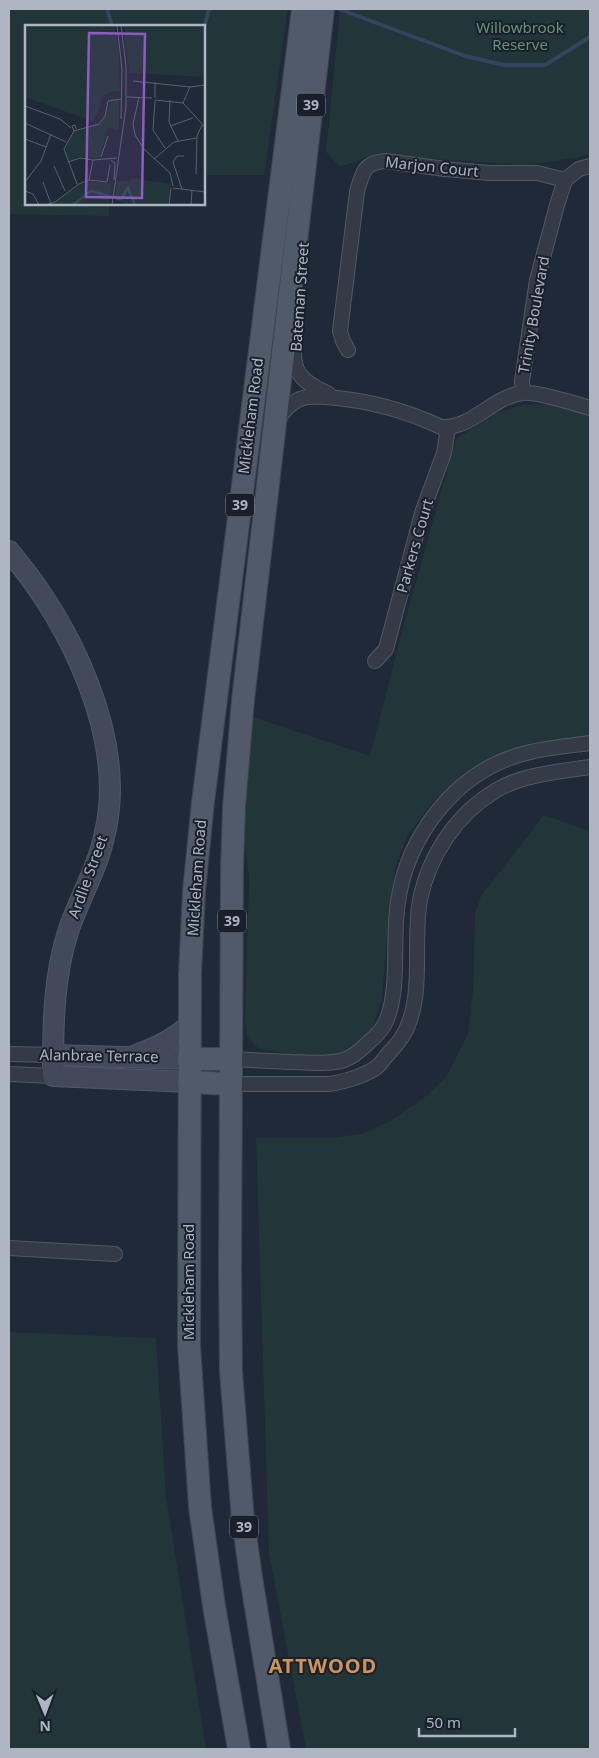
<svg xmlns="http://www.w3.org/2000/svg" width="599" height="1758" font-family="'Noto Sans',sans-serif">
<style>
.green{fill:#223538}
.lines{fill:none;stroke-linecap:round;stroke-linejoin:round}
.stream{stroke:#34445e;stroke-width:4}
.street-casing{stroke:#515965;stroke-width:16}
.secondary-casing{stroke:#515965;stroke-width:22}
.primary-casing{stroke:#3d4451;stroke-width:24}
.street{stroke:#343b47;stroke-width:14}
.secondary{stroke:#424a5a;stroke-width:20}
.primary{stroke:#515a68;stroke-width:22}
.labels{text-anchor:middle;stroke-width:4;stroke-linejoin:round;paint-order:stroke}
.shield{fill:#19202c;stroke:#818996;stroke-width:1}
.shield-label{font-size:14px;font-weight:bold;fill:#aeb6c4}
.park-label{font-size:15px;fill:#669472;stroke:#19202c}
.street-label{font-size:15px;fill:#aeb6c4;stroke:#19202c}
.district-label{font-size:20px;font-weight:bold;letter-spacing:1px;fill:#d1935c;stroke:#19202c}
.inset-river{fill:none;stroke:#34445e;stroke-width:2.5}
.inset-road{fill:none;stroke:#59616f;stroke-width:1}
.view{fill:#8d5cc1;fill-opacity:0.15;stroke:#8d5cc1;stroke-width:2.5}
.inset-edge{fill:none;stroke:#aeb6c4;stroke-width:2.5}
</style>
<rect width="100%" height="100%" fill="#202937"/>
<g class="green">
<path d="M9,9H288L264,175H204V26H26V204H109V216L9,214Z"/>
<path d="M340,9H590V154L575,158L525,165L388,156L380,153L340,167L326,152Z"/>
<path d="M552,404L590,416V740L470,773L435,800L407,836L395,869L388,925L382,999L373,1026L359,1043L339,1055L320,1059L259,1049L247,1037L245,1020L249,879L242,813L253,717L370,756L401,635L456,439L496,413L524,405Z"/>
<path d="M544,815L590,831V1749H306L269,1553L256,1138H333L365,1133L392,1120L425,1097L446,1077L468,1033L473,990L475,915L481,896Z"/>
<path d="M9,1332L156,1338L166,1496L206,1749H9Z"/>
</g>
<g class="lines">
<g class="stream">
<path d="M107,9L112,26"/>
<path d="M339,9L465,56L504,65H545L590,37"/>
<path d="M204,28L209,9"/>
</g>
<defs>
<g id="street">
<path d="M295,335C291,370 297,380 329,394"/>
<path d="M348,350L343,341L340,331L357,192C362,173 364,162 386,161L445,169L489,173H537L565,180"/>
<path d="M523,392L522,381L537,280L557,205L565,180L579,169L590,166"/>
<path d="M277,420C284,411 292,401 303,398C310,396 318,397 326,397C366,400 405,410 441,427C472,429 492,397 522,393C536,391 576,404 590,408"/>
<path d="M375,661L386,649L422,513L444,453L448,428"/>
<path d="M9,1054L53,1055"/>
<path d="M231,1059C251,1060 271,1061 291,1062C308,1062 328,1065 344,1060C353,1057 362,1049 369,1042C376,1036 384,1028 387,1019C400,987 392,937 398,902C407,837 454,774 519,755C542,748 567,746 590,743"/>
<path d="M9,1074L53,1076"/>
<path d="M230,1084H328C341,1083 368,1075 378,1066C382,1062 386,1056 390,1052C394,1047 399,1042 402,1037C426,999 412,942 420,900C429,855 457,814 495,791C520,775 561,771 590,767"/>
<path d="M9,1248L115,1254"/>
</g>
<g id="secondary">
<path d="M9,551C70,623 127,738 105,833C98,867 80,897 69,929C53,976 53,1028 53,1076L189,1082"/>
<path d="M53,1055L189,1059"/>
<path d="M136,1055C155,1048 176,1039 190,1024"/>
</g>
<g id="primary">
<path d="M189,1059H231"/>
<path d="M189,1082L230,1084"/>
<path d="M239,1749L214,1606L200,1507L189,1346L190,974L194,891L203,802L303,9"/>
<path d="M279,1749L251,1577L243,1520L231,1372L230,1270L232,868L234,807L243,700L323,9"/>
</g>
</defs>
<use href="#street" class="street-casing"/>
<use href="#secondary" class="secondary-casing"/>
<use href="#primary" class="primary-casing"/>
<use href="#street" class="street"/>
<use href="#secondary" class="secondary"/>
<use href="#primary" class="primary"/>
</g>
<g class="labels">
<g class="shield">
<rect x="297" y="93.5" width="28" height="23" rx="4"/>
<rect x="226" y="493.5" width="28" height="23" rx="4"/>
<rect x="218" y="909.5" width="28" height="23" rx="4"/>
<rect x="230" y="1515.5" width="28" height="23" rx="4"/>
</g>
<g class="shield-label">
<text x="311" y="110">39</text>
<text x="240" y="510">39</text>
<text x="232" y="926">39</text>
<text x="244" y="1532">39</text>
</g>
<g class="park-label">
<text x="520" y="33">Willowbrook<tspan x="520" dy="17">Reserve</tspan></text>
</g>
<g class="street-label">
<text transform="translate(432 167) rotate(6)" y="5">Marjon Court</text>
<text transform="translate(300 297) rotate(-86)" y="5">Bateman Street</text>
<text transform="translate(534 315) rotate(-80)" y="5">Trinity Boulevard</text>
<text transform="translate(251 416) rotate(-83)" y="5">Mickleham Road</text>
<text transform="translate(415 546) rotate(-74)" y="5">Parkers Court</text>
<text transform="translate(88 877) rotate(-70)" y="5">Ardlie Street</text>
<text transform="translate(197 878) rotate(-86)" y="5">Mickleham Road</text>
<text transform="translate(99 1056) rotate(1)" y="5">Alanbrae Terrace</text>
<text transform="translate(189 1282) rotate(-90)" y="5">Mickleham Road</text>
</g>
<g class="district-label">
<text x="323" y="1673">ATTWOOD</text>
</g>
</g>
<g transform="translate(25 25)">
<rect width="180" height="180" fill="#202937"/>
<path d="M0,0H89L94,27L95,66L84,67L77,72L73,88L67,96L0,72ZM99,0H180V52L104,48ZM87,74L94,75V106L83,102L75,131L71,133L51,132L43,136L40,124L48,107L77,97ZM107,153L146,159L143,180H103L89,174L92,156H105ZM68,157L86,158L84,180H26L57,159Z" fill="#223538"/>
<path class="inset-river" d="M91,174H96L103,163L110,180M48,180L66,166L87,172"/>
<path class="inset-road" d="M92,0L97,44L96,94M108,56L165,62M165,62L180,60M101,72L127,73M114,72L108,99L110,110L119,124L145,148L148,161M130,73V57M130,75L158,78L180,102M145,75L144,97L153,116M130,76L128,105L140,123M158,78L165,62M0,81L35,94L46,103M0,98L41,117M145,101L168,93M51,104L50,100L47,101L49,106L74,99L80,91L83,76L96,74M49,106L39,124L52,159M0,114L21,122M76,132L83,111M129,134L149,117L171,113M86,135L90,138L89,155M43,137L55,133L68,135L92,133M29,141L40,166M171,149L172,111L177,100M64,155L68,135M0,157L16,136L26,109M18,157L26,179M148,163L180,167M157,164L148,137L152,131H159M0,166L8,169L14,180M20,180L30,177L54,159L64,155L82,157L85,140M87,180L101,82V41L96,0M144,180L146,163M166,180L167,165"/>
<path class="view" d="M64,8L120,9L117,173L61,172Z"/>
<rect width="180" height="180" class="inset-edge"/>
</g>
<rect width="599" height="1758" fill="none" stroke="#aeb6c4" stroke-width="20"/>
<g transform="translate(45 1713) rotate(179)" stroke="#19202c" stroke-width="4" paint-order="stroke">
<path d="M0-4L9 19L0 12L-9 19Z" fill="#aeb6c4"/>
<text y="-8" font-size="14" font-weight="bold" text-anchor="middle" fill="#aeb6c4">N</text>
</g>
<path d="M419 1728v8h96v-8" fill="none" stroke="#aeb6c4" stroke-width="2.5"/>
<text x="426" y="1728" font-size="15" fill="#aeb6c4" stroke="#19202c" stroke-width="4" paint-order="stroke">50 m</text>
</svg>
